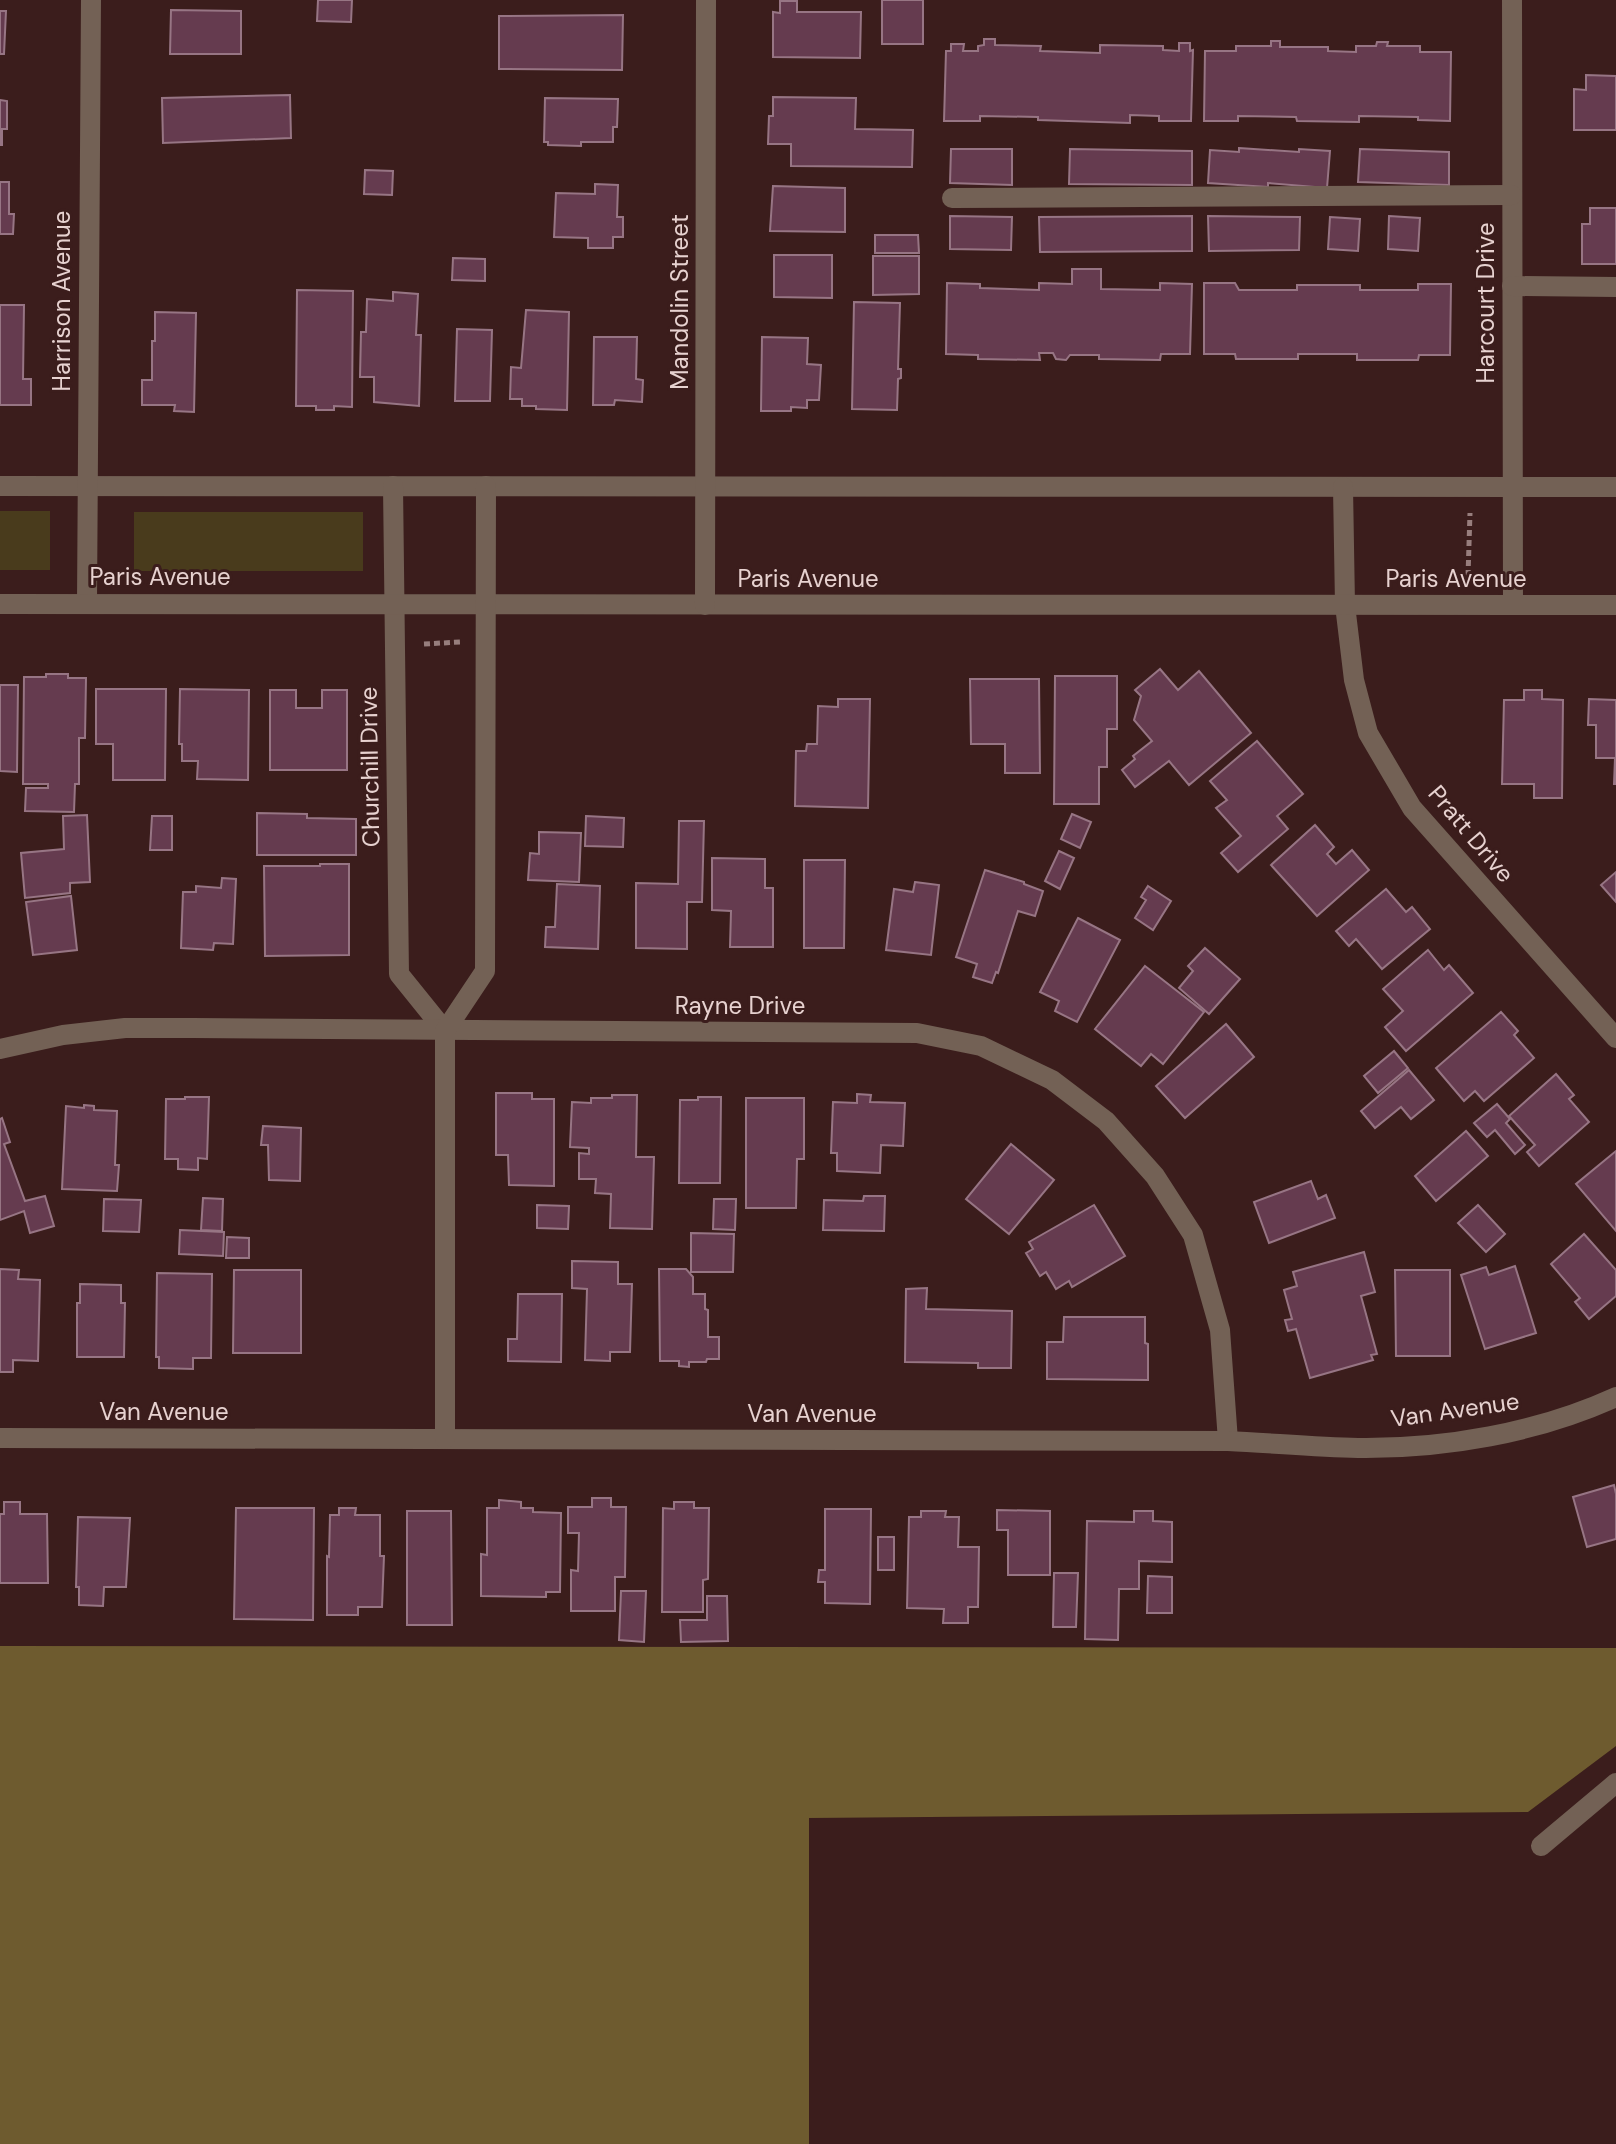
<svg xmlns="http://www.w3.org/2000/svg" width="1616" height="2144" font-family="'DM Sans',sans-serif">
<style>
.green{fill:#493b1c}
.forest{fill:#6e5b2f}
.building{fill:#653b4f;stroke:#977584;stroke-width:2}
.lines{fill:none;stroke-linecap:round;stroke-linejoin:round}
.path{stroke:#977e7d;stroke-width:5;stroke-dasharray:6 4;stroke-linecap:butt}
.minor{stroke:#736155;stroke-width:20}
.labels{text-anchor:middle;stroke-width:6;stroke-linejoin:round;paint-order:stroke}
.street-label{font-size:24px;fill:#e7d2d0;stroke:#3b1d1c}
</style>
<rect width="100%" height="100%" fill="#3b1d1c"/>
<g class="green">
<rect x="0" y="511" width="50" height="59"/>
<rect x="134" y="512" width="229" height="59"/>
</g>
<path class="forest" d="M0,1646L1616,1648V1746L1528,1812L809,1818V2144H0Z"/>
<g class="building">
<path d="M318,0H352L351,22L317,21Z"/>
<rect x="882" y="0" width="41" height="44"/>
<path d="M780,1H797V12H861L860,58L773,57V12L780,13Z"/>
<path d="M171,10L241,11V54H170Z"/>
<path d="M0,11H6L4,54H0Z"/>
<path d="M623,15L622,70L499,69V16Z"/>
<path d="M984,39H995V45L1041,46L1040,51L1100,53V45L1163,46V50L1179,51V43H1190V51L1193,50L1191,121H1159V116L1130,115V123L1038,120V117L980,116V121H944L946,51H951V44H964L963,51H978V46L984,45Z"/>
<path d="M1271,41H1280V47H1328V51L1356,52V46H1376L1377,42H1388L1387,46H1420V52H1451L1450,121L1418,120V117L1359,116V122L1297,121L1296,117L1238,116V121H1204L1205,51H1236V46H1271Z"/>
<path d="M1586,75L1616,76V130H1574V89L1586,90Z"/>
<path d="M290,95L291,138L163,143L162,98Z"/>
<path d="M773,97L856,98L855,129L913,130L912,167L791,166V144H768L769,116H773Z"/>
<path d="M545,98L618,99L617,127H613V142H581V146L548,145V142H544Z"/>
<path d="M0,100L7,101V129H2V145H0Z"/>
<path d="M1239,148L1299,152V149L1330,151L1327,188L1268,183V187L1208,183L1210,150L1239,152Z"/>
<path d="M951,149H1012V185L950,183Z"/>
<path d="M1070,149L1192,151V185L1069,184Z"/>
<path d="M1360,149L1449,152V185L1358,182Z"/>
<path d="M365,170L393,171L392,195L364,194Z"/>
<path d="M0,182H9V214H14L13,234H0Z"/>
<path d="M595,184L618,185L617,217H623V237H613V248H588V238L554,237L556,193L595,194Z"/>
<path d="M773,186L845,188V232L770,231Z"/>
<path d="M1590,208H1616V264H1582V224H1590Z"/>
<path d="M950,216L1012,217L1011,250L950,249Z"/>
<path d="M1192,216V251L1040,252L1039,217Z"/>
<path d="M1208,216L1300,217L1299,250L1209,251Z"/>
<path d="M1389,216L1420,218L1418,251L1388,249Z"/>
<path d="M1330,217L1360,219L1358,251L1328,249Z"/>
<path d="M875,235H918L919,253H875Z"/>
<path d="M774,255H832V298L774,297Z"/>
<path d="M873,256H919V294L873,295Z"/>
<path d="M453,258L485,259V281L452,280Z"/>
<path d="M1072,269H1101V289L1160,290V283L1192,284L1190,354H1161L1160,360L1099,359V355H1070L1066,360L1056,359L1053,353H1039L1040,360L978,359V355L946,354L947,283L980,284V288L1039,290V283L1072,284Z"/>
<path d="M1204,283H1235L1239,290H1297V285H1360V290H1418V284H1451L1450,355H1419L1418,360H1357V354H1298V359H1236L1235,354H1204Z"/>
<path d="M297,290L353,291L352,407L334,406V410H316V406H296Z"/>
<path d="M393,292L418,294L416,335H421L419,406L374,402V377H360L361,332H366L367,299L393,301Z"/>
<path d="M854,302L900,303L898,369H901V378L898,379L897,410L852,409Z"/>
<path d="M0,305H24L23,379H31V405H0Z"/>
<path d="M526,310L569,312L567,410L536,409V406H522V399H510L511,367L521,368Z"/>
<path d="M155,312L196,313L194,412L174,411L175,405H142V380H152V341H155Z"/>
<path d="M457,329L492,330L490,401H455Z"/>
<path d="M594,337H637L636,379L643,380L642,402L615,400L614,405H593Z"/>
<path d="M762,337L808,338L807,364L821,365L819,400H807V408L791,407V411H761Z"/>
<path d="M1160,669L1178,690L1199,671L1251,733L1189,785L1169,761L1135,787L1122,770L1135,759L1133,756L1152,741L1134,720L1141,696L1135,690Z"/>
<path d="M46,674H68V678H86L85,738H79V784H75L74,812L25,811L26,788H48V784H23L24,677H46Z"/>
<path d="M1055,676H1117V729H1107V767H1099V804H1054Z"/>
<path d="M970,679H1039L1040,773H1005V744H971Z"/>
<path d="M0,685H18L17,772L0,771Z"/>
<path d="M96,689H166L165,780H113V744H96Z"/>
<path d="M180,689L249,690L248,780L197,779L198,761H182V744H179Z"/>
<path d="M270,690H296V708H322V690H347V770H270Z"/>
<path d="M1524,690H1542V699L1563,700L1562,798H1534V784H1502L1504,700H1524Z"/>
<path d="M838,699H870L868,808L795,806L796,751H806L807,744H817L818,706L838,707Z"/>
<path d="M1589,699L1616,700V784H1614L1615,758H1596V725H1588Z"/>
<path d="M1257,741L1303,794L1277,816L1288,829L1238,872L1221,853L1241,836L1216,808L1227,800L1210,781Z"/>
<path d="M257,813L307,814V818L356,819V855H257Z"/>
<path d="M1072,814L1091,822L1080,848L1061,839Z"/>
<path d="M87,815L90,882L70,883V893L25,898L21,853L64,849L63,816Z"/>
<path d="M152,816H172V850H150Z"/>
<path d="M586,816L624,818L623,847L585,846Z"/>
<path d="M679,821H704L702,902H687V949L636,948V883L678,884Z"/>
<path d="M1315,825L1334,847L1327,854L1336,864L1352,850L1369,870L1317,916L1271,865Z"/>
<path d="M539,832L581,833L579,882L528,880L530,853L539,854Z"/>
<path d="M1059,851L1074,858L1060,889L1045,881Z"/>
<path d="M712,858L765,859V888H773V947H730L731,911L712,910Z"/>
<path d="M804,860H845L844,948H804Z"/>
<path d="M320,864H349V955L265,956L264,866H320Z"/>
<path d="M985,870L1024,882V884L1043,891L1035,916L1018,911L998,973L996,972L992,983L973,977L977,964L956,957Z"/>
<path d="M1616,872V902L1601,885Z"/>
<path d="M222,878L236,879L233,944L214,943L213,950L181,948L183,892H196V886L221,888Z"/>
<path d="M915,882L939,885L931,955L886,950L894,889L913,892Z"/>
<path d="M557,884L600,886L598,949L545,947L546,927H555Z"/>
<path d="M1148,886L1171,901L1153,930L1135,918L1146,900L1141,897Z"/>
<path d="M1386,889L1406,912L1412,907L1430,929L1382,969L1356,939L1349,946L1336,931Z"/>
<path d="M71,896L77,950L33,955L26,902Z"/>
<path d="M1078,918L1120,940L1077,1022L1055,1011L1059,1001L1040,992Z"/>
<path d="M1205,948L1240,979L1209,1014L1179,988L1193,971L1188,966Z"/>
<path d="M1428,950L1444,970L1449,965L1473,993L1406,1051L1385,1027L1403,1011L1383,989Z"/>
<path d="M1145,966L1204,1012L1163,1064L1151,1054L1141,1066L1095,1029Z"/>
<path d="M1501,1012L1518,1031L1514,1035L1534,1058L1484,1101L1475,1091L1464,1101L1436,1068Z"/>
<path d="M1226,1024L1254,1057L1185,1118L1156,1086Z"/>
<path d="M1394,1051L1408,1068L1378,1093L1364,1076Z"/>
<path d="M1409,1070L1434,1100L1411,1119L1401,1107L1375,1128L1361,1111Z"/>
<path d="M1556,1074L1574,1095L1569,1099L1589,1122L1539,1166L1527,1152L1535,1145L1509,1116Z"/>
<path d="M496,1093H532V1099H554V1186L509,1185L508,1155H496Z"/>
<path d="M857,1094L871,1095L870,1102L905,1103L903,1146L881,1145L880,1173L837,1171V1153H831L833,1102L857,1103Z"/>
<path d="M612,1095H637L636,1157H654L652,1229L610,1228L611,1194L595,1193L596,1179H579V1153L589,1154V1148L570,1147L572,1102L591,1103V1098H612Z"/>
<path d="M185,1097H209L207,1159L198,1158V1170L178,1169V1159H165L166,1099H185Z"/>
<path d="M698,1097H721L720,1183H679L680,1100H698Z"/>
<path d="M746,1098H804V1159H797L796,1208H746Z"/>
<path d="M1497,1104L1510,1119L1506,1123L1525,1145L1515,1154L1495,1130L1487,1137L1474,1123Z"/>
<path d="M84,1105L94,1106V1110L117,1111L115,1165H119L117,1191L62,1189L66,1106L84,1108Z"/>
<path d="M2,1118L10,1142L4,1144L25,1201L45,1196L54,1226L30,1233L24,1211L0,1220V1119Z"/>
<path d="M263,1126L301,1128L300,1181L269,1180L268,1145H261Z"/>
<path d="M1466,1131L1488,1156L1436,1201L1415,1176Z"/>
<path d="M1011,1144L1054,1180L1009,1234L966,1199Z"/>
<path d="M1616,1151V1231L1576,1184Z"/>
<path d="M1311,1181L1318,1199L1326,1195L1335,1218L1269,1243L1254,1202Z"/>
<path d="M864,1196H885L884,1231L823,1230L824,1200L863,1201Z"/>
<path d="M203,1198L223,1199L222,1231L201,1230Z"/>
<path d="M104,1199L141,1200L139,1232L103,1231Z"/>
<path d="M714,1199H736L735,1230L713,1229Z"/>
<path d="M537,1205L569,1206L568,1229L537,1228Z"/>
<path d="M1094,1205L1125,1256L1072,1287L1069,1281L1056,1289L1046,1272L1040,1276L1026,1253L1033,1249L1029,1242Z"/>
<path d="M1478,1205L1505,1234L1486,1252L1458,1223Z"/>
<path d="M180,1230L224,1232L223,1256L179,1254Z"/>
<path d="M691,1233L734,1234L733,1272H691Z"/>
<path d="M1584,1234L1616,1270V1296L1589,1319L1575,1302L1580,1298L1551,1264Z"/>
<path d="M227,1237L249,1238V1258H226Z"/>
<path d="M1364,1252L1375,1292L1361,1296L1377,1354L1371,1355L1373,1360L1310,1378L1296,1329L1288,1331L1285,1320L1292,1319L1284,1290L1297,1286L1293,1272Z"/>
<path d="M572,1261L618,1262V1284H632L630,1352H610V1361L585,1360L587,1289L572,1288Z"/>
<path d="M1515,1266L1536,1333L1485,1349L1461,1275L1486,1267L1489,1275Z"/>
<path d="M0,1269L19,1270L18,1279L40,1280L38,1361L13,1360V1372H0Z"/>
<path d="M659,1269H686L693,1277V1294H705V1309L708,1310V1337H719V1359H707L706,1362H689V1367L679,1366V1361H660Z"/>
<path d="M234,1270H301V1353H233Z"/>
<path d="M1395,1270H1450V1356H1396Z"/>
<path d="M157,1273L212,1274L211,1358H193V1369L159,1368V1357H156Z"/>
<path d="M80,1284L121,1285V1303H125L124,1357H77V1303H80Z"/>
<path d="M927,1288L926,1309L1012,1311L1011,1368H978V1363L905,1362L906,1289Z"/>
<path d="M518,1294H562L561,1362L508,1361V1339H517Z"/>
<path d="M1064,1317H1145V1343L1148,1344V1380L1047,1379V1342H1063Z"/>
<path d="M1614,1485L1616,1494V1539L1587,1547L1573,1497Z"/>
<path d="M592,1498H611V1507H626L625,1577H615V1611H571V1570L578,1571L579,1533H568V1507H592Z"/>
<path d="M499,1500L521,1502V1508H533V1512L561,1513L560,1592H546V1597L481,1596V1554L487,1555V1508H499Z"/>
<path d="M4,1502H20V1514H47L48,1583H0V1514H4Z"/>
<path d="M674,1502H694V1508H709L708,1579L703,1580V1612H662L663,1508L674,1509Z"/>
<path d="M236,1508H314L313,1620L234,1619Z"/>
<path d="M339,1508H356L355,1515H380V1556H384L382,1607H358V1615H327V1556L329,1557L330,1515H339Z"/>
<path d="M825,1509H871L870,1604L825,1603V1582H818L819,1570H825Z"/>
<path d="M997,1510L1050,1511V1575H1008V1530H997Z"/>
<path d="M407,1511H451L452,1625H407Z"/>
<path d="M921,1511H946L945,1517H959L958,1547H979L978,1607H968V1623H943L944,1609L907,1608L909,1517H921Z"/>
<path d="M1134,1511H1153V1521L1172,1522V1562L1139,1561V1589H1119L1118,1640L1085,1639L1087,1521L1134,1522Z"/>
<path d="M78,1517L130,1518L126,1587H104L103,1606L79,1605V1587H76Z"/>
<rect x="878" y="1537" width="16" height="33"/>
<path d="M1054,1573H1078L1076,1627H1053Z"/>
<path d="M1148,1576L1172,1577V1613H1147Z"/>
<path d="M621,1591H646L644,1642L619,1640Z"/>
<path d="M707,1596H727L728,1641L681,1642L680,1620H707Z"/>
</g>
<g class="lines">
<g class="path">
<path d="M1468,576L1470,513"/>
<path d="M424,644L460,642"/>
</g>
<g class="minor">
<path d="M1512,0L1513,605"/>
<path d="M952,198L1512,195"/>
<path d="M1512,286L1616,287"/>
<path d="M0,486L1616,487"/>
<path d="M393,486L399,974L445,1031"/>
<path d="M1343,487L1345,605L1354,680L1368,733L1412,808L1616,1038"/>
<path d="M87,603L91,0"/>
<path d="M0,604L1616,605"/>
<path d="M705,605L706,0"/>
<path d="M0,1049L63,1035L125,1028H193L917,1033L981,1046L1052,1080L1106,1121L1155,1176L1193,1235L1220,1330L1228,1441"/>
<path d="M0,1438L1228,1441C1271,1443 1315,1447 1358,1448C1444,1449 1537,1433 1616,1397"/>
<path d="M445,1439V1031L485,971L486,486"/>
<path d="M1541,1846L1616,1783"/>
</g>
</g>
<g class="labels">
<g class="street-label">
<text transform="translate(62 301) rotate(-90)" y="8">Harrison Avenue</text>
<text transform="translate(680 302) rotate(-90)" y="8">Mandolin Street</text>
<text transform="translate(1486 303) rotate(-90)" y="8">Harcourt Drive</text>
<text x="160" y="585">Paris Avenue</text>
<text x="808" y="587">Paris Avenue</text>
<text x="1456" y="587">Paris Avenue</text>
<text transform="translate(370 767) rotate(-91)" y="8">Churchill Drive</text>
<text transform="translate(1471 834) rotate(50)" y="8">Pratt Drive</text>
<text x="740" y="1014">Rayne Drive</text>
<text transform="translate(1455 1410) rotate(-8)" y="8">Van Avenue</text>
<text x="164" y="1420">Van Avenue</text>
<text x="812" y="1422">Van Avenue</text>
</g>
</g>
</svg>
